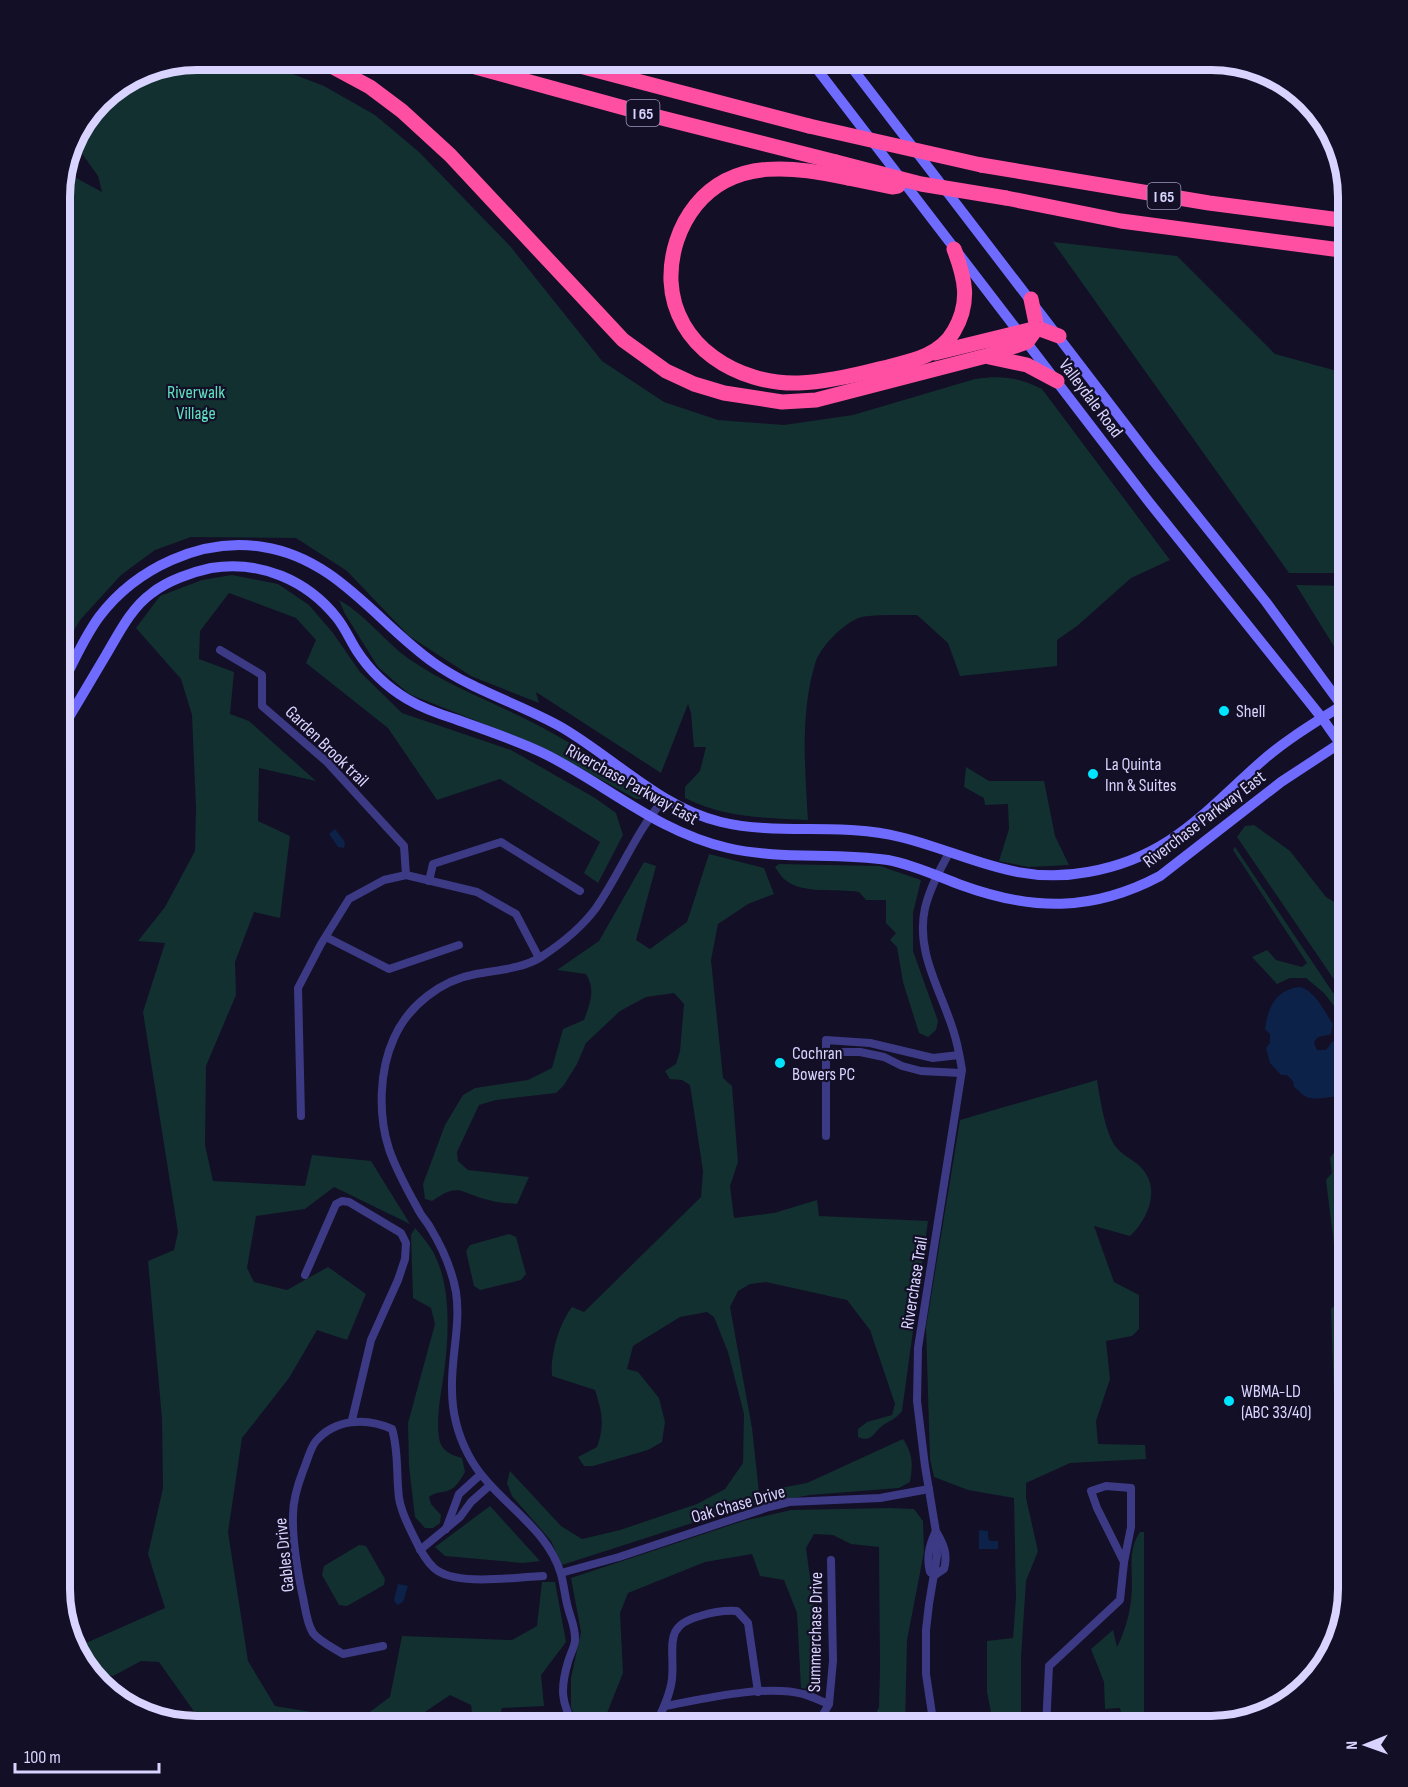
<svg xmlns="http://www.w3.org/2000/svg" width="1408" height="1787" font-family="'Sofia Sans Condensed',sans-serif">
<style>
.green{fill:#12302f}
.water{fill:#0c2248}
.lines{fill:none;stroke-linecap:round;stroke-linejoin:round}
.street{stroke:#3d3a85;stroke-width:8}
.secondary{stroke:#6f6bff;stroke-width:10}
.highway{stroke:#ff4fa3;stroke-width:15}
.highway-bridge{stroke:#ff4fa3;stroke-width:15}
.poi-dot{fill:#00e5ff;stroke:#130f26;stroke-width:2}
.labels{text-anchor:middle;stroke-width:4.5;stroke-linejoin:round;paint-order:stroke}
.shield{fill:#130f26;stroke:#9e99be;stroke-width:1.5}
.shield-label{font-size:16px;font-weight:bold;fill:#d9d4ff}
.park-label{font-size:18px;fill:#5fe0c0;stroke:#130f26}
.street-label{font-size:18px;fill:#d9d4ff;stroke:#130f26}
.poi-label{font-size:18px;fill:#d9d4ff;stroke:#130f26;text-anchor:start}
.rim{fill:none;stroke:#d9d4ff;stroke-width:8}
</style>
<rect width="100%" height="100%" fill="#130f26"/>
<g class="green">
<path d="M197,60H256L324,86L375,115L419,152L510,246L602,361L664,402L718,420L784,425L853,415L975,379C1002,375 1017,377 1042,389L1170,560L1131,578L1077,626L1057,640V666L960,676L948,643L917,615C904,615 867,614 858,618C841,626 820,647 815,664C800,714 805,769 808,820C765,818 725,818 685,798V787L700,771L706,747H694L691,713L688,704L661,773L536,692L539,703L471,676L409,636L347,571L296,538L191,537L155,550L121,575L80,620L60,655V188L65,172L102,192L98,176L73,141L74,137L106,94L145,70Z"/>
<path d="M1053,242L1177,256L1275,354L1348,374V573H1289Z"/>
<path d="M232,575L278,584L309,605L333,633L360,672L402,713L511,750L595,798L616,813L623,835L598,883L584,873L600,842L500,779L437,800L388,728L306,663L316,640L296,618L229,593L200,631L199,659L234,672L230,714L249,721L316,781L259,768L258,821L290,836L280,918L254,912L235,962L236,995L206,1066L205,1145L213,1181L305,1186L312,1155L371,1161L410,1224L334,1187L305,1209L256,1216L247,1268L254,1282L287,1290L328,1267L366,1294L347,1340L317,1330L289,1378L242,1438L228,1532L248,1661L275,1706L359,1720L390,1697L402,1636L512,1640L537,1626L542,1582H555L566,1642L541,1675L544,1706L502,1708L497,1727H474L471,1705L450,1695L410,1722L408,1727H205L159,1662L141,1661L113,1676L96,1674L90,1672L83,1666L77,1647L165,1608L148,1554L163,1488L162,1419L148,1261L174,1250L178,1232L143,1012L165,943L138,941L165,907L195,851L196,808L192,715L181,679L136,628L160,596L202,580Z"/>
<path d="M1296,585L1348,586V669Z"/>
<path d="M339,600C366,615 384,641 409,659C451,688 499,704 543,728C578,747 613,768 644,792V799H636L542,747L409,694L378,667L345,614Z"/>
<path d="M966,767L989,781H1044L1055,836L1069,865L1028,867L999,861L1009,829L1008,804L985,805L984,798L964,787Z"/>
<path d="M1254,825L1290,851L1326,897L1348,910V949L1344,953L1348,958V1000L1237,837L1245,826Z"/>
<path d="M1235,847L1348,1015V1024L1324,993L1306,978H1290L1277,984L1252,957L1267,950L1276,960L1302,967L1307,963L1233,850Z"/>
<path d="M709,854L764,868L774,894L748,904L718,924L711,960L723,1078L732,1086L738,1162L730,1186L734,1218L774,1213L817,1200L819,1216L928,1221L902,1411C895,1420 890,1420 882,1426C873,1433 872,1443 858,1437V1429L867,1422L892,1415L895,1404L870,1330L847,1300L766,1282L750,1284L738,1291L730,1307L752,1428L759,1492L807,1483L903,1439C913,1454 913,1464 910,1482L899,1488L810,1495L739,1508L562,1565L551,1541L512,1496L507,1483L510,1471L561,1526L582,1539L620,1530L697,1504L725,1489L743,1463L744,1414L728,1352L714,1317L707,1312L680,1317L633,1346L627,1369L638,1372L659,1398L665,1422L662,1442L648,1450L593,1466H584L578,1457L597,1447C605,1425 602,1412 595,1390L552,1376C550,1355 559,1324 572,1307L584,1312L701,1197L703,1171L690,1085L682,1080L670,1079L665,1071L676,1064L680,1051L684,1004L674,993L646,997L620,1011L586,1043L577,1064L564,1085L556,1093L496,1100L479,1105L457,1152L458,1161L468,1170L529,1177L517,1204C508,1203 498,1203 489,1200C460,1194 461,1181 432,1201L425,1199L423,1184L445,1125L463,1095L475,1088L528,1080L552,1068L563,1029L584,1020C590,1003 596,990 586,974L557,970L599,941L644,862L656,866L636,940L650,949L687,922Z"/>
<path d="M779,864L880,866L921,880L913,913V951L938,1021L936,1030L928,1037L919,1033L903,982L897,947L890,940L896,933L886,923V900H866L859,892C836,888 802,895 784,879C781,876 778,871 775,867Z"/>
<path d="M1097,1080C1100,1098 1105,1133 1116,1147C1123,1156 1137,1161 1144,1171C1160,1192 1147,1220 1130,1236L1094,1226L1114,1282L1139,1295V1329L1132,1336L1106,1341L1110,1379L1096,1421L1098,1444L1145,1445L1146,1459L1070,1463L1026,1483V1498L1038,1551L1026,1581L1021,1657V1727H994L987,1692V1641L1013,1638L1016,1598L1014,1498L968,1490L934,1477L930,1459L926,1327L960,1120Z"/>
<path d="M1344,1145L1348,1147V1172L1338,1175L1346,1284H1339L1326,1180L1332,1173L1330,1158L1337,1148Z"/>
<path d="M415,1228C421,1235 427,1242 432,1250C452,1285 449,1335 444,1373C441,1394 436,1417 439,1438C441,1451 451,1455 462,1458L465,1472C459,1482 455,1490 443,1492C437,1493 434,1493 429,1497L431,1504L441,1515L440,1523L433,1528H425L415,1517L409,1466L408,1423L435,1324L431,1308L413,1298L411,1235Z"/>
<path d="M509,1234L516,1237L526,1274L521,1280L480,1290L474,1286L466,1251L470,1245Z"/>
<path d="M1337,1303L1348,1305V1453L1344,1452L1343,1437L1335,1427L1331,1309Z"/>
<path d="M490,1506L540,1561L523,1563L445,1556L435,1547Z"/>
<path d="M889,1508L914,1509L923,1521L924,1552L907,1640L905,1727H870L879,1707L880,1669L879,1547L851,1544L833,1535L814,1534L806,1548L818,1637L813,1690L801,1688L797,1613L784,1580L760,1576L752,1554L705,1562L628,1593L620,1613L623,1673L605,1718L616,1727H582L571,1708V1678L581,1632L571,1578L743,1521L791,1510Z"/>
<path d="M1140,1532H1144V1727H1124L1120,1708L1105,1709L1104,1682L1091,1649L1113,1630L1117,1647C1127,1627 1132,1606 1132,1583C1132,1564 1129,1548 1140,1532Z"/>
<path d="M359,1545L366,1546L385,1579L384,1585L347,1606L339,1605L322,1575L324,1566Z"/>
</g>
<g class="water">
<path d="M335,829L345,842L344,848L338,847L329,834Z"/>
<path d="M1299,987C1314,989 1325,1012 1333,1024L1331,1034C1324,1037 1317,1034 1314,1043L1317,1050H1326L1332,1042L1348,1036V1104C1338,1090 1325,1101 1311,1098C1303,1097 1300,1091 1294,1087L1293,1081L1287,1075H1281L1270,1063L1266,1048L1270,1043V1034L1265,1029C1268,1008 1275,990 1299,987Z"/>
<path d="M979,1530L988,1531V1538L990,1541H998V1549H979Z"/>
<path d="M398,1584L408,1586L403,1602L397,1605L394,1600Z"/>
</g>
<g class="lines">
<g class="street">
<path d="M220,650L262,675V706L327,762L404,846L406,875"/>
<path d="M429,881L433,864L501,842L580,891"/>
<path d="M326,937L389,969L459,945"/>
<path d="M826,1052H860L884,1057L902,1066L921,1071L961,1073"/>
<path d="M301,1116L298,988L321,944L349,899L384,880L406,875L477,892L516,914L539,958"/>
<path d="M826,1136V1040L870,1043L933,1058L959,1055"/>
<path d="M305,1275L336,1204L342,1201L349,1202L401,1233L406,1243L405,1259L398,1280L371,1340L352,1420"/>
<path d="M1106,1486L1131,1488V1527L1124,1562L1097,1508L1091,1491Z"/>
<path d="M446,1529L459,1494L480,1475"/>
<path d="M420,1550L460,1517L471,1502L489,1486"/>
<path d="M561,1573L619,1557L769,1507L789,1502L880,1498L929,1489"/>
<path d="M935,1575L944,1569C948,1555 944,1545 937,1533"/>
<path d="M935,1575L930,1572C926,1558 929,1546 935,1533"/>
<path d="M383,1646L343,1654C334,1648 320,1642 313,1633C306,1622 305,1605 302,1593C297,1568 292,1541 293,1515C293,1500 298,1484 303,1471C307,1462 310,1448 316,1441C335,1419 366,1417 392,1429C399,1452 396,1474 399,1498C401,1512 408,1525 414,1537C419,1548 425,1560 434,1568C455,1587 516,1577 543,1576"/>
<path d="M665,1706C703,1699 766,1684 803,1694C812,1696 820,1701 829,1704"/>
<path d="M575,1727C561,1703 560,1689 568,1662C570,1655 574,1648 575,1641C576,1629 571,1619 568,1608C565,1597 564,1585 561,1574C546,1523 491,1500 468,1454C458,1435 452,1411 452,1389C451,1356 461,1325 456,1292C452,1270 443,1249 431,1229C428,1223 422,1217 419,1211C408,1191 396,1170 389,1149C378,1115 379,1071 394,1038C408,1006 441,980 476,974C497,970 522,969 541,957C561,944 582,927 596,908C621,872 636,831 665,798"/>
<path d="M654,1727C662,1712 670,1696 672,1679C675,1647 662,1626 700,1616C713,1612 723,1610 737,1611L748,1623L758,1692"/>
<path d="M816,1727L829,1704L833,1661L831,1560"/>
<path d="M934,1727L926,1674V1630L929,1604L937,1556L936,1532L925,1466L917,1401L918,1348L962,1070C960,1058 958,1045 954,1033C942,992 915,953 925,908C930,888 939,871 949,853"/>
<path d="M1046,1727L1049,1666L1120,1600L1124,1562"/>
</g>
<g class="secondary">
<path d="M810,60L1149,502L1322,718L1348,755"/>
<path d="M846,60L1151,458L1266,602L1348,714"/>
<path d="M60,689C72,665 83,639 99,617C136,568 202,537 263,547C337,558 377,623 434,663C472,690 520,704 561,727C613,757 661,808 721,822C779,836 841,822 900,837C966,853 1015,886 1088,872C1169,858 1204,812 1262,761C1286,740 1314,723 1341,706"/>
<path d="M60,732C76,706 91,680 106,655C119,633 131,608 152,593C167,581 192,572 211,568C260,560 307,580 337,618C345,628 350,640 357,651C370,671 387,687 407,699C422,708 439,714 455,719C485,730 516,740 545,754C607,785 658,832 728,848C780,860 835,852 888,860C914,865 937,876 961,885C1032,911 1092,912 1160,876L1281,782L1348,738"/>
</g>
<g class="highway">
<path d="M320,60L370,87L402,111L450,155L623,340L666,371L694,384L724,393L782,402L816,400L986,356L1027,342L1037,328L1031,299"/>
<path d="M450,60L650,115L836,162"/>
<path d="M557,60L809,126"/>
<path d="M981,165L1209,203L1348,221"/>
<path d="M848,178C796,167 735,157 696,205C679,226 670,254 671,281C674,346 738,385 799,383C826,382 852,376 879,369C906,362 939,358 954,331C971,302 965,278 954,249"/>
<path d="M1006,198L1121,221L1348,251"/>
<path d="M935,353L1037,328L1059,336"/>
<path d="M989,357L1027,365L1057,381"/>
</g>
<g class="highway-bridge">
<path d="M809,126L981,165"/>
<path d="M836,162L921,184L1006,198"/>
<path d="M848,178L892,187L898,186"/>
</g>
</g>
<g class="poi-dot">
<circle cx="1224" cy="711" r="6"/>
<circle cx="1093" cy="774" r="6"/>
<circle cx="780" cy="1063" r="6"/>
<circle cx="1229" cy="1401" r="6"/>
</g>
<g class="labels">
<g class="shield">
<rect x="626.5" y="100" width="33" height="26" rx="4.5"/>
<rect x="1147.5" y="183" width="33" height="26" rx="4.5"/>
</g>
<g class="shield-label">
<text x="643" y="119">I 65</text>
<text x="1164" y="202">I 65</text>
</g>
<g class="park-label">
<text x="196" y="398">Riverwalk<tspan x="196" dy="21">Village</tspan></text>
</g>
<g class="street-label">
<text transform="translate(1091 398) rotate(53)" y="6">Valleydale Road</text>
<text transform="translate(327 746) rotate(44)" y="6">Garden Brook trail</text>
<text transform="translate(632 784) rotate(29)" y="6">Riverchase Parkway East</text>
<text transform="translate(1204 819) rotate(-37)" y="6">Riverchase Parkway East</text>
<text transform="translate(914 1283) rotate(-81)" y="6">Riverchase Trail</text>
<text transform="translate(738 1504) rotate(-16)" y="6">Oak Chase Drive</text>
<text transform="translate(284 1555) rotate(-96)" y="6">Gables Drive</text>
<text transform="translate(815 1632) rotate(-89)" y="6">Summerchase Drive</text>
</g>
<g class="poi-label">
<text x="1236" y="717">Shell</text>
<text x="1105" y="770">La Quinta<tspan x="1105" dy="21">Inn &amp; Suites</tspan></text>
<text x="792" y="1059">Cochran<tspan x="792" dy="21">Bowers PC</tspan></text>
<text x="1241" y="1397">WBMA-LD<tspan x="1241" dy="21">(ABC 33/40)</tspan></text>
</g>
</g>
<path d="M0 0H1408V1787H0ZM197 70H1211A127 127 0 0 1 1338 197V1589A127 127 0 0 1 1211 1716H197A127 127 0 0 1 70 1589V197A127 127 0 0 1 197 70Z" fill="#130f26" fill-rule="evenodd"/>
<path class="rim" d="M197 70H1211A127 127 0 0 1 1338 197V1589A127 127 0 0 1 1211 1716H197A127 127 0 0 1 70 1589V197A127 127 0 0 1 197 70Z"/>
<g transform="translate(1366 1745) rotate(269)" stroke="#130f26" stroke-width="4.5" paint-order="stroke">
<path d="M0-4.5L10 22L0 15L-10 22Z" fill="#d9d4ff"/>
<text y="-9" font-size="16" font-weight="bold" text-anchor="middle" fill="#d9d4ff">N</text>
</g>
<path d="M15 1763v9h144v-9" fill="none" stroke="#d9d4ff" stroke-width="3"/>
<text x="24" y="1763" font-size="18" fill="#d9d4ff" stroke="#130f26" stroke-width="4.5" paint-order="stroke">100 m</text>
</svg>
